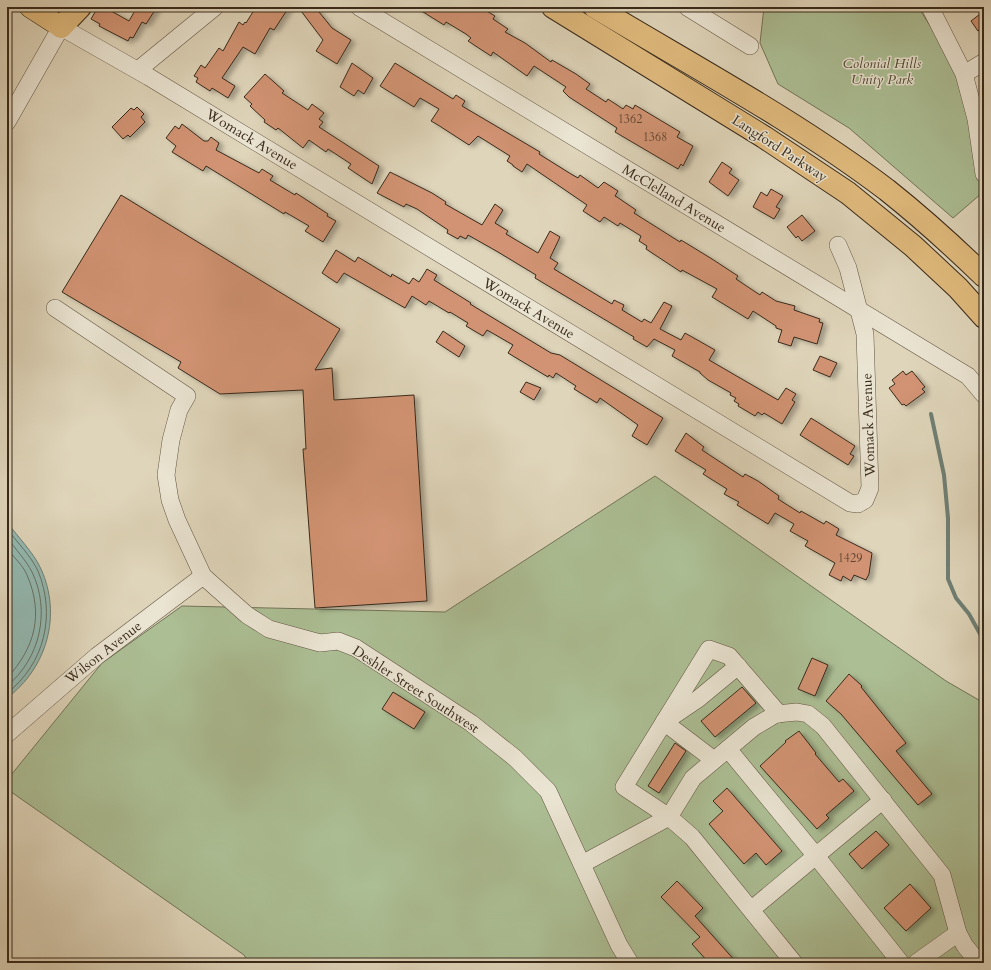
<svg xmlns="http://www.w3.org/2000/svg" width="991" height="970" font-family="Cardo,serif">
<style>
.green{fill:#acbe94;stroke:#727458}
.water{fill:#93b8b0;stroke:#6f7f74}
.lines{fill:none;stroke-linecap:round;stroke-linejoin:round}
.shore{stroke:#667166;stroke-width:1}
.stream{stroke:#6f7f74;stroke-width:4}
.building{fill:#d19373;stroke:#392a1b;filter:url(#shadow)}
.minor-casing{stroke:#625543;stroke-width:18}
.major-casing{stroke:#392a1b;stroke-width:22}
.highway-casing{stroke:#392a1b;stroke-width:24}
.minor{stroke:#eae4d2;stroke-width:17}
.major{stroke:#e0ba7d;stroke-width:21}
.highway{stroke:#e0ba7d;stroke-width:22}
.labels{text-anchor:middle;stroke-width:3;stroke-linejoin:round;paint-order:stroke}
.number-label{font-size:12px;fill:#5f4431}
.park-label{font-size:14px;font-style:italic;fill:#504833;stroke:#eae4d2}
.street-label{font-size:14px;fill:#392a1b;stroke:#eae4d2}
</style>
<defs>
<filter id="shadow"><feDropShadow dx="4.5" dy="2.5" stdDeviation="2" flood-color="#0004"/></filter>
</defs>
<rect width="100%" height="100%" fill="#dfd5ba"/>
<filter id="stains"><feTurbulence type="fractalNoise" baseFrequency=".005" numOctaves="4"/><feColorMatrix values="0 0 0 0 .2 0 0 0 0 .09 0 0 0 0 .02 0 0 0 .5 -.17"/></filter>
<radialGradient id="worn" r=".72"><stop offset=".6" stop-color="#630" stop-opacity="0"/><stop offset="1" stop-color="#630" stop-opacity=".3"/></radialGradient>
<g class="green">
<path d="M764,7H918C931,27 945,48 954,71C969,104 975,156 982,193L953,218L849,128L778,84L760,43Z"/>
<path d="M655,476L946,681L984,703V963H249L244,955L7,789V780L102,663L182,606L445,612Z"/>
</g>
<path class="water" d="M7,522C17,536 34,553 41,569C62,615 47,668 7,698Z"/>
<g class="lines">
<g class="shore">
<path d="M7,529C17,542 31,556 38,571C56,614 45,664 7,693"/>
<path d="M7,537C15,549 26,560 32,572C51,611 40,659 7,686"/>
<path d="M7,548C13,557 23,565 27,575C44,614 35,648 7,678"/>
</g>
<path class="stream" d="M931,414L944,475L948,518V579L956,598L969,614L984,641"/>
</g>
<g class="building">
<path d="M98,7H104L129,21L137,7H157L146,24L142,22L133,38L130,37L128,41L99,26L100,24L91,19Z"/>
<path d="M256,7H289L274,30L270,28L255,54L243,47L222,78L235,86L228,98L212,88L210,91L196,82L198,78L194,76L201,65L205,68L219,48L223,51L239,22L243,25L245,22L246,23Z"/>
<path d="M298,7H315L332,28L351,40L337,64L316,51L323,40Z"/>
<path d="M415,7H480L495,16L493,19L508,29L505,32L525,43L551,62L552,60L576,74L590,84L586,89L606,102L608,99L623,109L626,105L633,109L635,105L680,132L677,137L693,146L683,166L681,164L678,169L615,132L617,128L569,97L563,91L566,87L534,66L527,76L493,52L491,56L468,41L471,38L466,34L446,22L444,25Z"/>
<path d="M984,11V26L978,31L971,21Z"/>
<path d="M352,63L373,78L364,94L358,90L354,96L340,87Z"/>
<path d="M395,63L453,99L456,95L465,101L462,106L540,152L539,154L571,174L578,178L580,175L598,188L604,182L618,191L615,196L617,197L636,210L634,213L680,242L681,240L712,259L738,276L736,279L760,295L762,292L776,301L795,306L794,310L820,319L819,322L823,323L817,344L794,337L791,346L778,342L782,330L776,328V326L753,311L748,319L712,297L717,289L682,270L681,272L646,249L647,246L639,241L641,236L620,223L618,226L604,217L600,222L583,211L587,205L527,164L522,172L513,166V165L507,161L510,156L478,136L469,145L438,125L431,121L439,109L420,98L414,107L380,86Z"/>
<path d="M265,74L284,91L282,93L308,110L312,104L324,113L319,119L323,122L319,127L379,166L372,184L348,168L351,164L328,149L326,152L309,140L303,148L278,128L276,130L264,122L265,120L250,106L252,104L244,97Z"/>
<path d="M137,107L144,114L141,117L145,122L130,137L128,135L123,139L112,127L131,108L134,110Z"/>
<path d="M182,124L204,141H208L211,137L219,143L216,150L259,173L262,169L273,176L270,180L295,195L296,193L328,214L327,216L336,221L323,242L305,231L309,226L285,212L284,214L206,166L203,171L172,152L176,146L166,138L175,126L179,129Z"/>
<path d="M722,162L732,169L729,173L739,180L728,196L709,182Z"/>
<path d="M390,172L432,193L446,202L445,204L482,225L495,204L503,210L495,223L508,231L506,234L538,253L550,231L560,237L550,258L558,263L554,269L612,304L614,300L624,305L622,310L642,322L644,319L651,323L664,302L672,306L660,329L681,340L685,333L715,350L709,360L778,400L786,388L796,394L792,400L795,402L782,424L764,413L762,415L758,412L755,416L738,406L739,404L734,401L736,398L730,395L731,393L708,380L700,373V372L672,356L675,350L654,339L647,347L633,339L634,337L535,278L536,275L498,252L468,235L466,239L460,236L458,239L447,233L448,230L417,209L406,204L404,207L377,193Z"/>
<path d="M771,189L783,196L776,207L780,209L774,219L753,207L761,192L767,196Z"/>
<path d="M121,195L340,329L315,370L332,368L334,400L414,395L427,601L315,608L303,449H306L303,390L220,394L178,368L181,362L62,292Z"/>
<path d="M802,215L815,231L802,241L798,236L796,238L787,227Z"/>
<path d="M336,250L355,262L358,257L391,277L392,274L409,284L413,278L419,282L427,269L437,275L434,280L471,303L470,304L551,353L560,355L663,418L647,445L632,436L638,425L600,398L597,403L574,389L576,386L556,373L553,378L549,375L548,377L508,353L513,345L487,330L483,336L466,326L468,323L450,312L449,313L429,301L426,305L412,296L405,308L344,273L337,283L322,273Z"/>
<path d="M443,331L465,346L459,357L436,342Z"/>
<path d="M820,356L837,363L830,377L813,370Z"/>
<path d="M903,371L906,375L912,371L925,387L922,389L925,392L906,406L904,404L902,405L889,388L895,384L892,380Z"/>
<path d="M526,382L541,388L534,400L520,392Z"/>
<path d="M811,418L855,446L850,454L854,456L848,465L800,435Z"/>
<path d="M686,433L704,447L702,450L743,477L745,474L758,481L779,496L778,499L800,513L801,511L824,524L826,521L839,529L836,535L872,553L869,574L866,580L854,575L851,581L843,576L841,581L829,575L835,563L805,546L808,541L790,531L794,524L775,513L768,524L737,505L739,502L724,494L727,489L703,474L706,470L675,451Z"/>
<path d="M812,658L828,665L815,696L798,689Z"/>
<path d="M849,674L862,686L861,687L906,743L896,751L932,794L918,805L841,714L826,701Z"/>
<path d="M742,687L756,703L715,737L701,721Z"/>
<path d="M393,692L425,712L414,729L382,709Z"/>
<path d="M799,731L816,753L815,754L839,782L843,779L854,791L826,815L829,818L817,829L760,766L786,742L785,741Z"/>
<path d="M675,743L686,751L659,793L648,786Z"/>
<path d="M727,788L782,851L766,865L756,853L744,864L709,824L723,811L713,801Z"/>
<path d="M876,831L889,845L862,869L849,854Z"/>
<path d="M677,881L703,908L695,916L737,963H709L692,944L700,937L661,897Z"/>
<path d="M910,884L931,908L906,931L884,908Z"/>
</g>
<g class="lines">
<defs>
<g id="minor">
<path d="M359,7L968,376L984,395"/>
<path d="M687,7L750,46"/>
<path d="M930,7L964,74L976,119L984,174"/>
<path d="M138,70L215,7"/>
<path d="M964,74L984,62"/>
<path d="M7,122L61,27L149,77L850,503L858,504L865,500L870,488L865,334L848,268L838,245"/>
<path d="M55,308L187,396L179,410L171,440L166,475L170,500L177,520L203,576L247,615L269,629L320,643L338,641L356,648L471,723L515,758L548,791L619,945L630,963"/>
<path d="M779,714L729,656L709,649L624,787L669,817L692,837L794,963"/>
<path d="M7,734L97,656L203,576"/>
<path d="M728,749L816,856L901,963"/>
<path d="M714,760L664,722L698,699L738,666"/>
<path d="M582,864L669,817L693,778L754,727L776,714L797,712L808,714L823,726L942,875L958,933L965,946L979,963"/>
<path d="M752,909L883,800"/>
<path d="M916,963L958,933"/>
</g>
<path id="major" d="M30,7L61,27"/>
<g id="highway">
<path d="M553,7L764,137L848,193L913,246L958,288L984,317"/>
<path d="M595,7C693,66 796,121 887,190C921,217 953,246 984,276"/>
<path d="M61,27L80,7"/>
</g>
</defs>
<use href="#minor" class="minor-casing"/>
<use href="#major" class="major-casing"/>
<use href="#highway" class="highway-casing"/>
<use href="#minor" class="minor"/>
<use href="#major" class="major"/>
<use href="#highway" class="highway"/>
</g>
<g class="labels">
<g class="number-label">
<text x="630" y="123">1362</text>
<text x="655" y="141">1368</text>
<text x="850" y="562">1429</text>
</g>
<g class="park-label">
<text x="882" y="68">Colonial Hills<tspan x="882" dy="16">Unity Park</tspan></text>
</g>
<g class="street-label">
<text transform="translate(252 139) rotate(31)" y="5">Womack Avenue</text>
<text transform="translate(780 148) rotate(33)" y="5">Langford Parkway</text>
<text transform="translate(674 198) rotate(31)" y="5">McClelland Avenue</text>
<text transform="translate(529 308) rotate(31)" y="5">Womack Avenue</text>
<text transform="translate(868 425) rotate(-92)" y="5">Womack Avenue</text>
<text transform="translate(103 652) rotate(-38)" y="5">Wilson Avenue</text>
<text transform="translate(416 689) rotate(33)" y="5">Deshler Street Southwest</text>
</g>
</g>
<rect width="991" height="970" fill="none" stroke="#dfd5ba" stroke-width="24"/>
<rect x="8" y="8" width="975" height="954" fill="none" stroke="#392a1b" stroke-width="2"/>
<rect x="12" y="12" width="967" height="946" fill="none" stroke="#392a1b"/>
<rect width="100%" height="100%" filter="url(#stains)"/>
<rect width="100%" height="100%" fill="url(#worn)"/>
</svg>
